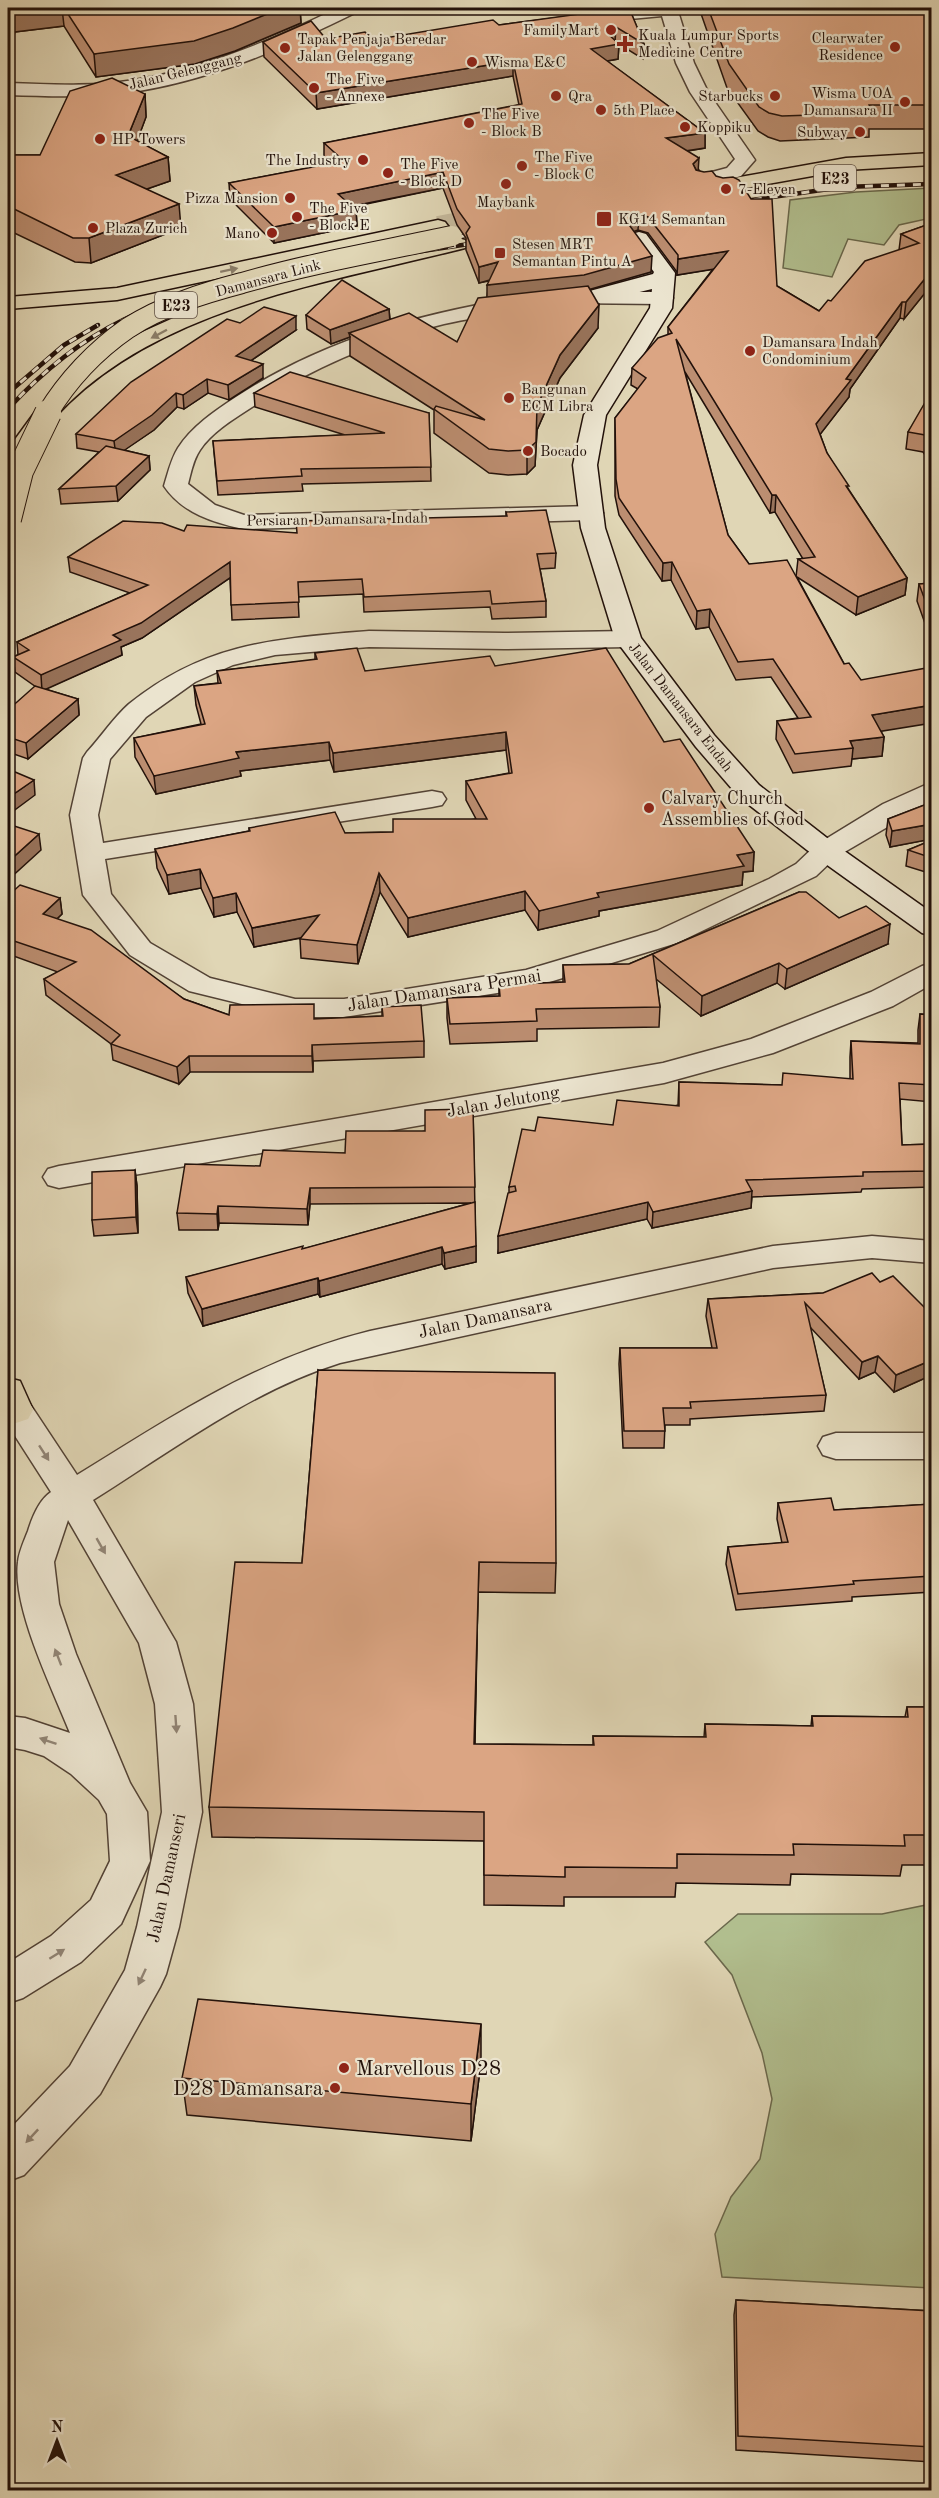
<svg xmlns="http://www.w3.org/2000/svg" width="939" height="2498" font-family="'Old Standard TT',serif">
<style>
.green{fill:#b1be8e;stroke:#6a684c;stroke-width:1.5}
.lines{fill:none;stroke-linecap:round;stroke-linejoin:round}
.highway-tunnel{stroke:#c4b89b;stroke-width:20;stroke-dasharray:20 10;stroke-linecap:butt}
.street-casing{stroke:#524235;stroke-width:3}
.secondary-casing{stroke:#22110a;stroke-width:3}
.highway-casing{stroke:#22110a;stroke-width:3}
.street{fill:#ebe4cf;fill-rule:evenodd}
.secondary{fill:#ebe4cf;fill-rule:evenodd}
.highway{fill:#e0d6b5;fill-rule:evenodd}
.rail-casing{stroke:#22110a;stroke-width:4.5}
.rail{stroke:#ebe4cf;stroke-width:3;stroke-dasharray:8;stroke-linecap:butt}
.highway-bridge-far1-casing{stroke:#22110a;stroke-width:22;stroke-linecap:butt}
.highway-bridge-casing{stroke:#22110a;stroke-width:28;stroke-linecap:butt}
.highway-bridge-far1{stroke:#e0d6b5;stroke-width:20}
.highway-bridge{stroke:#e0d6b5;stroke-width:26}
.wall{fill:#bc8e71;stroke:#22110a;stroke-width:1.5;fill-rule:evenodd}
.shaded-wall{fill:#99745c;stroke:#22110a;stroke-width:1.5}
.building{fill:#dba583;stroke:#22110a;stroke-width:1.5}
.oneway{fill:#8a7d68}
.oneway2{fill:#918576}
.poi-dot{fill:#8f2418;stroke:#ebe4cf;stroke-width:2}
.labels{text-anchor:middle;stroke-width:4.5;stroke-linejoin:round;paint-order:stroke}
.far-poi-label{font-size:15px;fill:#22110a;stroke:#ebe4cf;text-anchor:start}
.far-street-label{font-size:15px;fill:#22110a;stroke:#ebe4cf}
.shield{fill:#ebe4cf;stroke:#5e5045;stroke-width:1.5}
.shield-label{font-size:16px;font-weight:bold;fill:#22110a}
.poi-label{font-size:18px;fill:#22110a;stroke:#ebe4cf;text-anchor:start}
.street-label{font-size:18px;fill:#22110a;stroke:#ebe4cf}
.near-poi-label{font-size:21px;fill:#22110a;stroke:#ebe4cf;text-anchor:start}
</style>
<rect width="100%" height="100%" fill="#e0d6b5"/>
<filter id="stains"><feTurbulence type="fractalNoise" baseFrequency=".00333" numOctaves="4"/><feColorMatrix values="0 0 0 0 .2 0 0 0 0 .09 0 0 0 0 .02 0 0 0 .5 -.17"/></filter>
<radialGradient id="worn" r=".72"><stop offset=".6" stop-color="#630" stop-opacity="0"/><stop offset="1" stop-color="#630" stop-opacity=".3"/></radialGradient>
<g class="green">
<path d="M931,188V218L899,225L884,245L848,239L832,277L783,268L790,200L856,192Z"/>
<path d="M931,1904V2288L722,2277L715,2234L731,2197L760,2159L772,2099L762,2053L732,1975L705,1942L738,1914H882Z"/>
</g>
<g class="lines">
<path class="highway-tunnel" d="M438,226L501,214"/>
<defs>
<g id="street">
<path d="M338,8H360L357,12C284,48 208,82 126,93C87,98 47,96 8,95V83C48,84 88,87 127,81C202,71 271,40 338,8Z"/>
<path d="M640,8H677L694,63L708,92L755,160L741,176L704,186L697,184L694,180L697,176L727,168L735,159L690,92L676,63L662,16L588,23L582,22L579,18L582,14L588,13Z"/>
<path d="M574,292H662L670,293L673,298L670,303L662,304L566,303L563,298L566,293Z"/>
<path d="M517,298L525,299L528,304L525,309C498,315 471,318 444,324C374,341 309,369 249,409C232,420 211,433 200,450C193,460 191,473 188,484L215,505L244,515L591,506L599,508L603,513L599,518L591,520L244,529C214,523 182,513 164,486C168,473 171,459 178,448C192,426 215,411 236,397C321,341 417,314 517,298Z"/>
<path d="M369,631L504,633L628,631L637,634L641,639L637,644L628,647L504,649L369,647L275,655L233,665L195,682L146,717L110,759L98,815L103,843L432,791L442,793L446,799L442,805L432,807L105,859L111,894L150,943L210,978L295,999H344L526,970L657,931L769,879L796,864L816,845L883,804L932,782V801L836,857L816,876L677,943L530,988L344,1017H295L189,991L130,955L83,895L70,815L83,758L87,752C101,737 114,717 129,704C206,642 275,639 369,631Z"/>
<path d="M932,963V984L893,1006L773,1053L664,1083L59,1188L48,1185L43,1177L48,1169L59,1166L663,1063L751,1039L871,992L922,966Z"/>
<path d="M872,1236L932,1241V1263L872,1258L773,1268L340,1363C250,1391 171,1451 93,1500L176,1642L193,1704L202,1812L179,1927L166,1974L160,1987L100,2094L24,2175L8,2181V2131L70,2066L125,1970L137,1927L162,1812L155,1704L139,1643L68,1520L54,1562L59,1604L76,1654L130,1783L147,1812L150,1861L121,1924L81,1962L23,1998L8,2003V1963L51,1936L91,1900L110,1861L107,1814L99,1800L71,1774L44,1756L25,1750L8,1747V1716L25,1718L70,1733C53,1690 12,1608 18,1562C19,1552 24,1541 28,1531C32,1518 39,1500 51,1492L8,1425V1400L16,1397L28,1401L77,1475C175,1415 257,1359 370,1331L773,1246Z"/>
<path d="M836,1433H932V1459H836L823,1455L818,1446L823,1437Z"/>
</g>
<path id="secondary" d="M639,232L646,234L675,273L672,308L606,415L597,465L605,528L641,638L714,735L759,785L836,845L932,913V936L922,933L816,857L739,797L696,747L615,639L581,528L573,465L584,415L650,308L652,289L594,303L586,302L583,297L586,292L653,274L654,272L629,238L632,234Z"/>
<g id="highway">
<path d="M932,153V165L846,170L723,192L716,190L713,186L716,182L723,180L846,158Z"/>
<path d="M438,220L445,222L448,226L445,230L117,300L8,309V297L117,288Z"/>
<path d="M458,238L465,240L468,244L465,248C328,283 154,307 54,418C40,433 29,452 16,469L8,471V449L38,408L86,366L140,333L200,306L263,285Z"/>
<path d="M8,1378L20,1381L33,1410L28,1419L16,1423L8,1420Z"/>
</g>
</defs>
<use href="#street" class="street-casing"/>
<use href="#secondary" class="secondary-casing"/>
<use href="#highway" class="highway-casing"/>
<use href="#street" class="street"/>
<use href="#secondary" class="secondary"/>
<use href="#highway" class="highway"/>
<defs>
<g id="rail">
<path d="M738,202L843,187L932,184"/>
<path d="M413,244L482,233"/>
<path d="M8,393L64,345L98,325"/>
<path d="M8,409C41,373 78,342 123,320C153,305 186,298 218,290C305,268 394,255 483,242"/>
</g>
</defs>
<use href="#rail" class="rail-casing"/>
<use href="#rail" class="rail"/>
<defs>
<path id="highway-bridge-far1" d="M47,414C67,381 96,350 128,328C162,306 204,293 242,283C311,263 382,251 452,236"/>
<path id="highway-bridge" d="M8,519L20,471L48,413"/>
</defs>
<use href="#highway-bridge-far1" class="highway-bridge-far1-casing"/>
<use href="#highway-bridge" class="highway-bridge-casing"/>
<use href="#highway-bridge-far1" class="highway-bridge-far1"/>
<use href="#highway-bridge" class="highway-bridge"/>
</g>
<g class="wall">
<path d="M8,8H300L301,23L235,51L195,64L96,77L64,26L15,32Z"/>
<path d="M561,8H631V13L644,44L643,59L619,44L618,59L607,61L705,133V148L688,151L699,170L777,286L819,311L831,301L899,250L901,234L932,223V289L929,288L904,319L900,318L850,389L849,397L820,434L827,453L849,490L907,578L905,595L856,615L797,577L884,737L882,756L852,759L851,766L793,773L776,739L777,721L798,718L771,677L736,680L709,627L696,629L671,580L662,581L619,515L615,496V418L638,389L631,385L632,368L668,335V327L713,269L677,275V272L648,233L638,230L634,231L651,272L590,289L598,328L560,378L537,430L535,466L527,474L508,475L489,473L434,433V410L350,356V337L331,344L307,329L306,315L389,309L390,319L457,342L487,297L489,281L479,283L466,250V238L457,225L443,188L352,207L356,210L357,226L274,243L230,199L229,183L330,164L324,159V143L519,105L513,76L317,109L264,57L263,42L326,39L373,40L499,25L585,14V11L568,13ZM685,372L770,513L775,512L803,559H798L796,577L749,564L728,535Z"/>
<path d="M699,8H932V129H869V137L780,141L768,137L758,131L727,88Z"/>
<path d="M145,94L146,117L137,141L168,157L170,181L147,189L181,228L91,263L75,262L8,230V155H40Z"/>
<path d="M240,323L296,330L252,360L263,378L229,400L208,393L184,409L177,407L154,430L124,450L149,456L150,470L118,501L61,504L59,489L99,452L77,448L76,434Z"/>
<path d="M254,393L429,413L431,481L302,484L303,491L218,495L213,441L345,435L255,407Z"/>
<path d="M932,398V465L923,452L906,449L908,432Z"/>
<path d="M506,512L556,553L555,568L540,569L546,601V617L492,619L490,607L364,612L363,594L298,597L299,617L232,620L230,578L142,638L121,647L122,655L45,689L78,699L79,715L28,759L8,752V710L36,687L15,672L13,657L18,655L17,642L130,593L70,572L68,557L184,531L297,533L506,516Z"/>
<path d="M932,583V643L917,601L919,584Z"/>
<path d="M315,653L365,671L495,666L664,742L754,852L753,871L743,872L742,885L599,911V916L538,930L525,910L408,937L380,892L358,964L301,958L300,939L301,938L254,947L237,912L214,917L201,888L169,894L157,868L155,849L249,831V828L345,833L393,832L476,819L466,800V781L509,773L506,750L334,772L330,760L240,771L241,776L156,794L135,757L134,738L201,724L196,705L194,686L218,683L217,671L315,660Z"/>
<path d="M932,802V839L890,847L886,835L888,819Z"/>
<path d="M932,840V874L906,866L908,850Z"/>
<path d="M799,892L839,918L888,944L785,989L777,983L701,1016L656,979L660,1007L659,1027L537,1029V1041L450,1044L447,1018V998L499,996V985L563,982V965L629,964Z"/>
<path d="M8,896L60,898L62,914L57,919L184,999L229,1015L315,1019L382,1016V1007L424,1041V1057L313,1061V1072H190L179,1084L113,1060L111,1044L46,995L44,979L58,972L8,954Z"/>
<path d="M920,1014L932,1015V1102L900,1099L902,1145L932,1144V1187L862,1189L861,1192L752,1197L751,1208L652,1228L647,1219L498,1253L509,1193V1187L535,1131L613,1125L678,1105L679,1082L782,1085L850,1079V1057L851,1041L918,1043V1030Z"/>
<path d="M473,1109L476,1262L445,1269L442,1264L320,1297L318,1294L203,1326L188,1293L186,1277L303,1249L471,1203L310,1204L308,1225L219,1223L218,1230H179L177,1213L260,1166L345,1153L425,1131Z"/>
<path d="M135,1170L137,1186L138,1233L94,1236L92,1220Z"/>
<path d="M880,1282L932,1315V1375L894,1392L875,1372L859,1379L810,1327L826,1395L824,1411L690,1419V1425H665L664,1448H623L619,1364L620,1348H712L706,1316L708,1299L823,1293Z"/>
<path d="M318,1370L556,1563L555,1593L478,1592L475,1744L593,1745V1736L704,1737L705,1724L811,1726L812,1716L905,1717L907,1707H932V1865H902L900,1876L791,1874L790,1885L676,1883L675,1897H564V1906L484,1905V1841L212,1837L209,1807L302,1563Z"/>
<path d="M778,1503L834,1510L932,1504V1592L852,1597V1601L736,1610L726,1564L728,1547L782,1543L777,1519Z"/>
<path d="M481,2062L471,2141L187,2115L182,2078Z"/>
<path d="M736,2300L932,2311V2462L736,2450L734,2315Z"/>
</g>
<g class="shaded-wall">
<path d="M25,8H62L64,26L15,32L8,53V23L12,9Z"/>
<path d="M282,8H300L301,23L235,51L195,64L96,77L94,54Z"/>
<path d="M568,8H622L568,13Z"/>
<path d="M616,27L615,42L619,44L618,59L590,64L591,49L609,35Z"/>
<path d="M513,61V76L317,109L316,93Z"/>
<path d="M145,94L146,117L130,160L128,136Z"/>
<path d="M705,133V148L665,154L666,138Z"/>
<path d="M168,157L170,181L118,199L116,175Z"/>
<path d="M699,158L698,173L693,164Z"/>
<path d="M443,172V188L338,209V194Z"/>
<path d="M179,204L181,228L91,263L89,238Z"/>
<path d="M356,210L357,226L274,243V227Z"/>
<path d="M639,214L638,230L630,233L627,222L631,217Z"/>
<path d="M728,251L727,267L677,275L678,259Z"/>
<path d="M652,256L651,272L584,291L487,302V285Z"/>
<path d="M498,262L497,278L479,283V267Z"/>
<path d="M931,271L929,288L904,319L906,302Z"/>
<path d="M902,302L900,318L850,389L849,397L815,441L816,424L846,379Z"/>
<path d="M599,305L598,328L560,378L537,430L535,466L527,474V450L537,406L560,355Z"/>
<path d="M389,309L390,323L349,333L350,337L331,344L330,330Z"/>
<path d="M296,316V330L237,370L236,356Z"/>
<path d="M263,364V378L229,400L228,385Z"/>
<path d="M207,379L208,393L184,409L183,395Z"/>
<path d="M176,393L177,407L154,430L116,456L114,441Z"/>
<path d="M149,456L150,470L118,501L116,486Z"/>
<path d="M772,495H776L775,512L770,513Z"/>
<path d="M230,562L231,577L142,638L121,647L122,655L42,691L41,675L113,635Z"/>
<path d="M672,562L671,580L662,581L663,563Z"/>
<path d="M907,578L905,595L856,615L858,597Z"/>
<path d="M710,609L709,627L696,629L697,611Z"/>
<path d="M78,699L79,715L28,759L26,743Z"/>
<path d="M932,705V723L870,733L872,715Z"/>
<path d="M506,732V750L334,772L333,753Z"/>
<path d="M884,737L882,756L852,759L853,748L850,741Z"/>
<path d="M329,742L330,760L240,771L241,776L156,794L154,776L236,752Z"/>
<path d="M34,780L35,795L8,815V798Z"/>
<path d="M932,824V839L890,847L892,831Z"/>
<path d="M39,834L41,850L8,880V862Z"/>
<path d="M754,852L753,871L743,872L742,885L599,911V916L538,930L539,911L597,893L737,855Z"/>
<path d="M200,869L201,888L169,894L167,875Z"/>
<path d="M379,873L380,892L358,964L357,945Z"/>
<path d="M525,891V910L408,937V918Z"/>
<path d="M236,893L237,912L214,917L213,898Z"/>
<path d="M60,898L62,914L45,930L43,914Z"/>
<path d="M319,915L320,934L254,947L252,928Z"/>
<path d="M890,924L888,944L785,989L787,969Z"/>
<path d="M779,963L777,983L701,1016L702,996Z"/>
<path d="M312,1045L313,1061V1072L312,1056Z"/>
<path d="M189,1056L190,1072L179,1084L177,1067Z"/>
<path d="M135,1170L137,1186L138,1233L136,1217Z"/>
<path d="M310,1188V1204L308,1225L307,1209Z"/>
<path d="M752,1191L751,1208L652,1228L653,1212Z"/>
<path d="M648,1202L647,1219L498,1253V1236Z"/>
<path d="M218,1206L219,1223L218,1230L217,1214Z"/>
<path d="M476,1246V1262L445,1269L444,1253Z"/>
<path d="M442,1247V1264L320,1297L319,1281Z"/>
<path d="M318,1278V1294L203,1326L202,1309Z"/>
<path d="M878,1356L875,1372L859,1379L862,1362Z"/>
<path d="M932,1360V1375L894,1392L896,1375Z"/>
<path d="M479,1562L478,1592L474,1774V1744Z"/>
<path d="M481,2024V2062L471,2141V2104Z"/>
</g>
<g class="building">
<path d="M8,8H25L12,9L8,23Z"/>
<path d="M64,8H282L233,28L194,41L94,54Z"/>
<path d="M623,8H631L630,10L644,44L616,27L609,35L619,44L591,49L705,133L666,138L699,158L693,164L696,170L704,172L712,171L716,176L723,178L733,177L739,180L751,199H772L777,286L819,311L828,300L831,301L865,261L919,243L901,234L932,223V272L931,271L906,302H902L846,379L851,380L816,424L827,453L849,486H846L907,578L858,597L798,559L815,557L776,495H772L676,339L728,535L749,564L787,560L844,664L849,663L861,680L932,667V705L872,715L884,737L850,741L853,748L795,754L777,721L811,717L773,659L738,662L710,609L697,611L672,562L663,563L619,498L616,479L615,418L646,378L632,368L658,338L672,333L668,327L728,251L678,259V255L648,217L639,214L631,217L627,222L652,256L584,275L487,285L498,262L479,267L466,233L470,227L457,209L443,172L338,194L356,210L274,227L229,183L344,161L324,143L522,104L513,61L316,93L263,42L311,21L326,39L365,32L373,40L493,20L499,25L587,13L585,11Z"/>
<path d="M708,8H932V105H869L871,113L782,116L769,113L759,107L729,64Z"/>
<path d="M112,78L145,94L128,136L168,157L116,175L179,204L89,238H73L8,206V155H40L70,91Z"/>
<path d="M342,280L389,309L330,330L306,315Z"/>
<path d="M588,286L599,305L560,355L537,406L536,442L527,450L508,451L489,449L434,409L436,406L485,420L349,333L409,313L457,342L478,298Z"/>
<path d="M264,307L296,316L236,356L263,364L228,385L207,379L183,395L176,393L152,415L114,441L76,434L131,382L227,319L240,323Z"/>
<path d="M290,372L429,413L431,467L301,469L302,476L217,481L213,441L385,433L254,393Z"/>
<path d="M932,398V444L925,435L908,432L927,399L931,400Z"/>
<path d="M106,446L149,456L116,486L59,489Z"/>
<path d="M546,510L556,553L537,554L546,601L492,604L490,591L364,597L362,579L298,582L299,602L231,605L230,562L141,623L113,635L121,640L41,675L13,657L29,650L17,642L148,585L68,557L123,521L162,523L184,531L187,525L297,533L296,521L507,516L506,512Z"/>
<path d="M932,583V619L919,584Z"/>
<path d="M357,648L365,671L490,656L495,666L606,648L664,742L680,739L754,852L737,855L744,866L597,893L599,897L539,911L525,891L408,918L379,873L357,945L300,939L319,915L252,928L236,893L213,898L200,869L167,875L155,849L250,831L249,828L335,812L345,833L393,832V819H487L466,781L512,773L506,732L333,753L329,742L236,752L239,758L154,776L134,738L205,724L194,686L221,683L217,671L317,659L315,653Z"/>
<path d="M35,686L78,699L26,743L8,737V710Z"/>
<path d="M8,769L34,780L8,798Z"/>
<path d="M932,802V824L892,831L888,819Z"/>
<path d="M8,824L39,834L8,862Z"/>
<path d="M932,840V858L908,850Z"/>
<path d="M20,885L60,898L43,914L91,930L184,999L229,1015L230,1005L314,1004V1019L383,1016L382,1007L421,1005L424,1041L312,1045V1056H189L177,1067L111,1044L120,1035L44,979L76,962L8,939V896Z"/>
<path d="M799,892H806L839,918L866,906L890,924L787,969L779,963L702,996L653,955L660,1007L536,1009L537,1021L450,1024L447,998L500,996L499,985L565,982L563,965L629,964Z"/>
<path d="M920,1014L932,1015V1085L899,1083L902,1145L932,1144V1171L863,1172V1176L746,1180L752,1191L653,1212L648,1202L498,1236L508,1193L516,1191L515,1186L509,1187L522,1129L535,1131L538,1117L613,1125L617,1100L679,1106V1082L782,1085L783,1073L853,1079L851,1041L920,1044Z"/>
<path d="M473,1109L475,1187L310,1188L307,1209L218,1206L217,1214L177,1213L185,1164L260,1166L263,1150L345,1153L346,1131H425V1110Z"/>
<path d="M135,1170L136,1217L92,1220V1172Z"/>
<path d="M475,1202L476,1246L444,1253L442,1247L319,1281L318,1278L202,1309L186,1277L303,1246L302,1249Z"/>
<path d="M872,1273L880,1282L893,1276L932,1315V1360L896,1375L878,1356L862,1362L805,1303L826,1395L690,1402L691,1408H663L665,1431H624L620,1348H717L708,1299L823,1293Z"/>
<path d="M318,1370L555,1373L556,1563L479,1562L474,1744L594,1745L593,1736L706,1737L705,1724L813,1726L812,1716L908,1717L907,1707H932V1835H904L905,1846L793,1844L794,1855L677,1854V1868L565,1867V1877L484,1875V1812L209,1807L235,1562L302,1563Z"/>
<path d="M831,1498L834,1510L932,1504V1576L853,1581L854,1584L738,1594L728,1547L788,1542L778,1503Z"/>
<path d="M198,1999L481,2024L471,2104L182,2078Z"/>
<path d="M736,2300L932,2311V2447L738,2436Z"/>
</g>
<defs><path id="oneway-solid" d="M-6-.8H1V-3.2L6.5 0L1 3.2V.8H-6Z" transform="scale(1.5)"/></defs>
<g class="oneway">
<use href="#oneway-solid" transform="translate(229 270) rotate(-12)"/>
<use href="#oneway-solid" transform="translate(159 334) rotate(152)"/>
</g>
<g class="oneway2">
<use href="#oneway-solid" transform="translate(44 1453) rotate(57)"/>
<use href="#oneway-solid" transform="translate(101 1546) rotate(60)"/>
<use href="#oneway-solid" transform="translate(58 1657) rotate(-111)"/>
<use href="#oneway-solid" transform="translate(176 1724) rotate(86)"/>
<use href="#oneway-solid" transform="translate(48 1741) rotate(-161)"/>
<use href="#oneway-solid" transform="translate(57 1954) rotate(-32)"/>
<use href="#oneway-solid" transform="translate(142 1977) rotate(115)"/>
<use href="#oneway-solid" transform="translate(32 2136) rotate(133)"/>
</g>
<g class="poi-dot">
<circle cx="611" cy="30" r="6"/>
<path d="M622 35h6v6h6v6h-6v6h-6v-6h-6v-6h6z"/>
<circle cx="895" cy="47" r="6"/>
<circle cx="285" cy="48" r="6"/>
<circle cx="472" cy="62" r="6"/>
<circle cx="314" cy="88" r="6"/>
<circle cx="556" cy="96" r="6"/>
<circle cx="775" cy="96" r="6"/>
<circle cx="905" cy="102" r="6"/>
<circle cx="601" cy="110" r="6"/>
<circle cx="469" cy="123" r="6"/>
<circle cx="685" cy="127" r="6"/>
<circle cx="860" cy="132" r="6"/>
<circle cx="100" cy="139" r="6"/>
<circle cx="363" cy="160" r="6"/>
<circle cx="522" cy="166" r="6"/>
<circle cx="388" cy="173" r="6"/>
<circle cx="506" cy="184" r="6"/>
<circle cx="726" cy="189" r="6"/>
<circle cx="290" cy="198" r="6"/>
<circle cx="297" cy="217" r="6"/>
<rect x="596" y="211" width="16" height="16" rx="3"/>
<circle cx="93" cy="228" r="6"/>
<circle cx="272" cy="233" r="6"/>
<rect x="494" y="247" width="12" height="12" rx="3"/>
<circle cx="750" cy="351" r="6"/>
<circle cx="509" cy="398" r="6"/>
<circle cx="528" cy="451" r="6"/>
<circle cx="649" cy="808" r="6"/>
<circle cx="344" cy="2068" r="6"/>
<circle cx="335" cy="2088" r="6"/>
</g>
<g class="labels">
<g class="far-poi-label">
<text x="599" y="35" text-anchor="end">FamilyMart</text>
<text x="638" y="40">Kuala Lumpur Sports<tspan x="638" dy="17">Medicine Centre</tspan></text>
<text x="883" y="43" text-anchor="end">Clearwater<tspan x="883" dy="17">Residence</tspan></text>
<text x="297" y="44">Tapak Penjaja Beredar<tspan x="297" dy="17">Jalan Gelenggang</tspan></text>
<text x="484" y="67">Wisma E&amp;C</text>
<text x="326" y="84">The Five<tspan x="326" dy="17">- Annexe</tspan></text>
<text x="893" y="98" text-anchor="end">Wisma UOA<tspan x="893" dy="17">Damansara II</tspan></text>
<text x="568" y="101">Qra</text>
<text x="763" y="101" text-anchor="end">Starbucks</text>
<text x="613" y="115">5th Place</text>
<text x="481" y="119">The Five<tspan x="481" dy="17">- Block B</tspan></text>
<text x="697" y="132">Koppiku</text>
<text x="848" y="137" text-anchor="end">Subway</text>
<text x="112" y="144">HP Towers</text>
<text x="534" y="162">The Five<tspan x="534" dy="17">- Block C</tspan></text>
<text x="351" y="165" text-anchor="end">The Industry</text>
<text x="400" y="169">The Five<tspan x="400" dy="17">- Block D</tspan></text>
<text x="738" y="194">7-Eleven</text>
<text x="278" y="203" text-anchor="end">Pizza Mansion</text>
<text x="506" y="207" text-anchor="middle">Maybank</text>
<text x="309" y="213">The Five<tspan x="309" dy="17">- Block E</tspan></text>
<text x="618" y="224">KG14 Semantan</text>
<text x="105" y="233">Plaza Zurich</text>
<text x="260" y="238" text-anchor="end">Mano</text>
<text x="512" y="249">Stesen MRT<tspan x="512" dy="17">Semantan Pintu A</tspan></text>
<text x="762" y="347">Damansara Indah<tspan x="762" dy="17">Condominium</tspan></text>
<text x="521" y="394">Bangunan<tspan x="521" dy="17">ECM Libra</tspan></text>
<text x="540" y="456">Bocado</text>
</g>
<g class="far-street-label">
<text transform="translate(185 71) rotate(-14)" y="5">Jalan Gelenggang</text>
<text transform="translate(268 278) rotate(-15)" y="5">Damansara Link</text>
<text transform="translate(337 519) rotate(-1)" y="5">Persiaran Damansara Indah</text>
<text transform="translate(681 707) rotate(52)" y="5">Jalan Damansara Endah</text>
</g>
<g class="shield">
<rect x="814" y="165" width="42" height="26" rx="4.5"/>
<rect x="155" y="292" width="42" height="26" rx="4.5"/>
</g>
<g class="shield-label">
<text x="835" y="184">E23</text>
<text x="176" y="311">E23</text>
</g>
<g class="poi-label">
<text x="661" y="804">Calvary Church<tspan x="661" dy="21">Assemblies of God</tspan></text>
</g>
<g class="street-label">
<text transform="translate(444 990) rotate(-9)" y="6">Jalan Damansara Permai</text>
<text transform="translate(503 1101) rotate(-10)" y="6">Jalan Jelutong</text>
<text transform="translate(485 1318) rotate(-12)" y="6">Jalan Damansara</text>
<text transform="translate(166 1878) rotate(-78)" y="6">Jalan Damanseri</text>
</g>
<g class="near-poi-label">
<text x="356" y="2075">Marvellous D28</text>
<text x="323" y="2095" text-anchor="end">D28 Damansara</text>
</g>
</g>
<rect width="939" height="2498" fill="none" stroke="#e0d6b5" stroke-width="30"/>
<rect x="9" y="9" width="921" height="2480" fill="none" stroke="#22110a" stroke-width="3"/>
<rect x="15" y="15" width="909" height="2468" fill="none" stroke="#22110a" stroke-width="1.5"/>
<g transform="translate(57 2441)" stroke="#ebe4cf" stroke-width="4.5" paint-order="stroke">
<path d="M0-4.5L10 22L0 15L-10 22Z" fill="#22110a"/>
<text y="-9" font-size="16" font-weight="bold" text-anchor="middle" fill="#22110a">N</text>
</g>
<rect width="100%" height="100%" filter="url(#stains)"/>
<rect width="100%" height="100%" fill="url(#worn)"/>
</svg>
